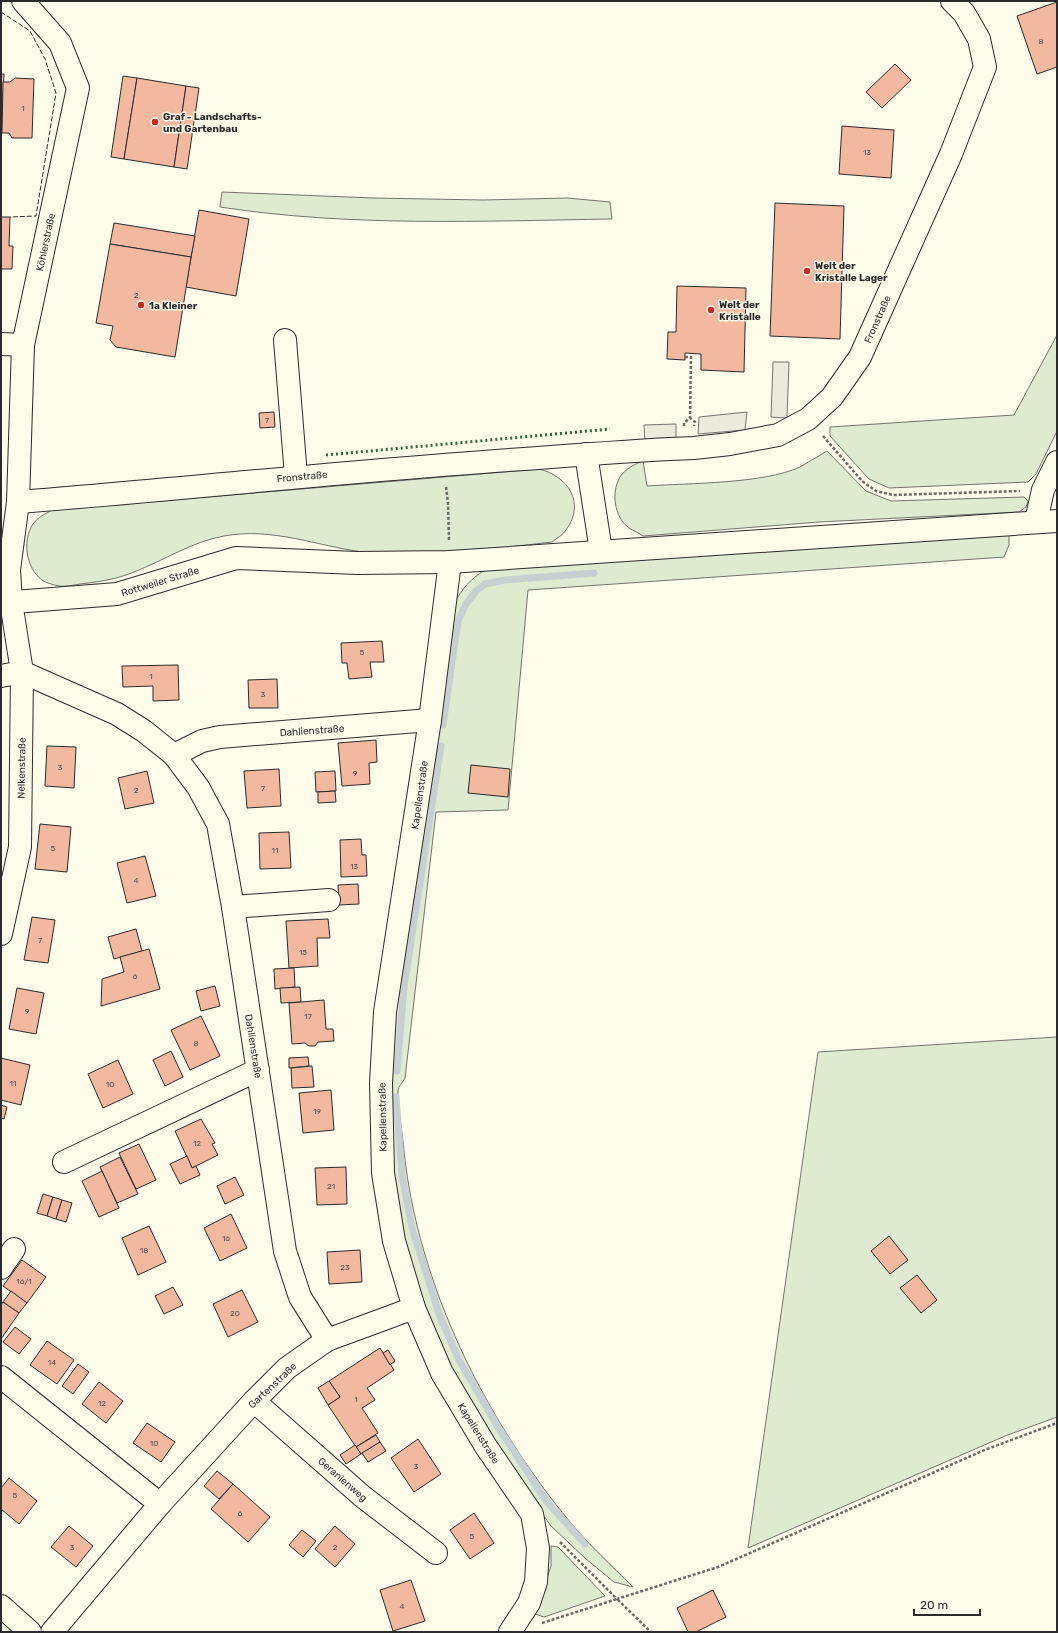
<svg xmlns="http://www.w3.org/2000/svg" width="1058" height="1633" font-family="Rubik,sans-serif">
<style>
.green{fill:#deebd1;stroke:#74746e}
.parking{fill:#eceadb;stroke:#74746e}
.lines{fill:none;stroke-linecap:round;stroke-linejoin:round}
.stream{stroke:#c7d0d0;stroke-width:7}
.building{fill:#f2b8a0;stroke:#2b2b2b}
.minor-casing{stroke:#2b2b2b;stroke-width:24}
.path{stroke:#6a6964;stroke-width:2.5;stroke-dasharray:3 2;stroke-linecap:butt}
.minor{stroke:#fdfbea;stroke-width:22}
.hedge{stroke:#34623c;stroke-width:3;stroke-dasharray:2 3;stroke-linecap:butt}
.fence{stroke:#2b2b2b;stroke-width:1;stroke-dasharray:5 2;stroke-linecap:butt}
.poi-dot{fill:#c62828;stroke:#fdfbea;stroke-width:1.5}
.labels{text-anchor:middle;stroke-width:3;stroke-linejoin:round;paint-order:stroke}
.number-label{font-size:8px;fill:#5d4e48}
.poi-label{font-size:10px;font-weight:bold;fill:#2b2b2b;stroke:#fdfbea;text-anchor:start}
.street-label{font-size:10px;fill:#2b2b2b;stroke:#fdfbea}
</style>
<rect width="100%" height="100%" fill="#fdfbea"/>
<g class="green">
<path d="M222,192L373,198L483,200L567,198L610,202L612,219C481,221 350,227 220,207Z"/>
<path d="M1057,335V431L1036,474L1028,482L889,488L869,479L830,436V427L1014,415Z"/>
<path d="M827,451L866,491L891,501L1024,497L1028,501L1026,507L1019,512L819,522L643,536C639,533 634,531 629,528C614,517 611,492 620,477C625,469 635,464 643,461L647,486C689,483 763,484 800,467C809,462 818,456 827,451Z"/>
<path d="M539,469C568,476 586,503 566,530C563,535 557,538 552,542C490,549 425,559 363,552C317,546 272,527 224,536C191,542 165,560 134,572C117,579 99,582 80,584C74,585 66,587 59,586C54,585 46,583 42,580C26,568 22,541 33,524C38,517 45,514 52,510Z"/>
<path d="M1009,535V545L1004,557L528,590L508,810L436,812L405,1078C403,1082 398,1087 398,1091C397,1106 403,1135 404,1151C418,1285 485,1419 570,1522C589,1545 612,1566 633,1587L614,1582L586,1559L551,1526L499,1454L460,1386L428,1317L409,1260L397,1206L388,1148L386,1078L453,605C463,588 469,580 485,570L833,544Z"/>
<path d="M1057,1037V1417L1005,1436L748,1548L818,1052Z"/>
<path d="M551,1546L558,1547L605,1596L544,1617L535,1614L551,1566Z"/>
</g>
<g class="parking">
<path d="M773,362H789L787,418L771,417Z"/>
<path d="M747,412L745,430L698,434L699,417Z"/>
<path d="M676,424V440L645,442L644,425Z"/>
</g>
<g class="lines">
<g class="stream">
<path d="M443,725L458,621L466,604L476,591L485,584L505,580L594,573"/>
<path d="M397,1071L404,987L441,746"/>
<path d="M396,1097L402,1176L412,1228L439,1314L459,1360L498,1427L547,1502L585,1544"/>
</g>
</g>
<g class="building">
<path d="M1057,2V67L1037,74L1017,16Z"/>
<path d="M895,64L911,80L882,108L866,92Z"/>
<path d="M1,74H4L1,140Z"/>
<path d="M123,76L137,78L124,159L111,157Z"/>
<path d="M15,78L34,79L32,138H12L9,133H2L3,82H10Z"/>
<path d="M137,78L186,86L174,167L124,159Z"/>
<path d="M186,86L199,88L187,169L174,167Z"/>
<path d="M842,126L894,130L891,178L839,174Z"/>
<path d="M775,203L844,206L840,339L770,336Z"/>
<path d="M199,210L249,219L236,296L186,287Z"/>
<path d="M1,217H10L9,246H13L12,269H1Z"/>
<path d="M114,223L195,236L191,257L110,244Z"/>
<path d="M110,244L191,257L175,357L116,347L110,340L113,326L96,323Z"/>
<path d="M677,286L746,288L744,372L701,370V354L685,353V360L667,359L668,332H676Z"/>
<path d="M274,412L275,427L260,428L259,413Z"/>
<path d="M382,641L384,662H370L372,677L349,679L347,663H342L341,643Z"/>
<path d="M178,665L179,700L153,701V686L123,687L122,666Z"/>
<path d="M277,679L278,708H249L248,680Z"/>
<path d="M376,740L377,762L369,763L370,784L342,786L338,743Z"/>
<path d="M47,746L76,747L74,788L45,786Z"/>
<path d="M471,765L510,769L508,797L468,793Z"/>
<path d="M279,769L281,806L247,808L244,771Z"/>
<path d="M147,771L154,803L125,809L118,778Z"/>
<path d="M335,771L336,791L316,792L315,772Z"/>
<path d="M335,791L336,802L318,803V792Z"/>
<path d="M40,824L71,827L67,872L35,869Z"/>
<path d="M289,832L291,868L260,869L259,833Z"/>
<path d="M361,839L362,855H366L367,876L341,877L340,840Z"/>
<path d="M145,856L156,896L127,903L117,863Z"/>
<path d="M358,884L359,904L339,905L338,885Z"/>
<path d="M32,917L55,920L48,963L24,960Z"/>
<path d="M328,919L330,938H317L318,966L289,968L286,921Z"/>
<path d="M136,929L142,951L114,959L108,937Z"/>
<path d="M149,949L160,989L101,1006L102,979L124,972L120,957Z"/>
<path d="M294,968L295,987L275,989L274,969Z"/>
<path d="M215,986L220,1006L201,1011L196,991Z"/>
<path d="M300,987L301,1002L281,1003L280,988Z"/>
<path d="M17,988L44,993L36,1034L9,1029Z"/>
<path d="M324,1000L326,1029H333L334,1041L318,1042L315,1046H309L305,1043L292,1044L289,1003Z"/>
<path d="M201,1016L220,1056L190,1070L171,1030Z"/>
<path d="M171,1051L183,1077L165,1086L153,1060Z"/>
<path d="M308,1057L309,1066L289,1068V1058Z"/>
<path d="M1,1058L30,1065L21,1105L1,1100Z"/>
<path d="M118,1060L133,1094L103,1108L88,1074Z"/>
<path d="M312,1066L314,1087L292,1088L291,1068Z"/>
<path d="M331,1090L334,1130L303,1133L299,1093Z"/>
<path d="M1,1105L7,1107L4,1119L1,1118Z"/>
<path d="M201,1119L215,1143L212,1144L218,1155L192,1168L175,1131Z"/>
<path d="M139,1144L156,1180L136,1189L119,1153Z"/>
<path d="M187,1156L192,1168L196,1166L200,1175L180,1184L170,1164Z"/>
<path d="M120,1157L138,1194L117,1203L100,1167Z"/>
<path d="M346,1167L347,1204L317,1205L315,1168Z"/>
<path d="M102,1171L119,1208L99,1217L82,1181Z"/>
<path d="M235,1177L244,1195L225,1204L217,1186Z"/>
<path d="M43,1194L53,1197L47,1216L37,1213Z"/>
<path d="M53,1197L62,1200L56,1219L47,1216Z"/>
<path d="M62,1200L72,1203L66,1222L56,1219Z"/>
<path d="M231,1214L247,1248L220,1261L204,1228Z"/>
<path d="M149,1226L166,1262L138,1275L122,1238Z"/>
<path d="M889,1236L908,1260L890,1274L871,1251Z"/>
<path d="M360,1250L362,1282L329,1284L327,1252Z"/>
<path d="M22,1260L46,1277L27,1303L3,1286Z"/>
<path d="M917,1275L937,1300L921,1313L900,1288Z"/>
<path d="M173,1287L183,1305L164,1314L155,1296Z"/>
<path d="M242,1290L258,1322L228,1337L213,1304Z"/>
<path d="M11,1291L27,1303L19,1313L3,1302Z"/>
<path d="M3,1302L19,1313L1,1339V1305Z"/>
<path d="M15,1327L31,1339L19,1354L3,1342Z"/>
<path d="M47,1341L74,1360L57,1384L30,1365Z"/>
<path d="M380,1348L394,1370L367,1388L375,1400L362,1408L378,1433L356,1447L328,1405L340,1397L329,1381Z"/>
<path d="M388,1350L395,1361L390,1365L383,1353Z"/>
<path d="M78,1364L89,1372L73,1394L62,1386Z"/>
<path d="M329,1381L340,1397L328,1405L318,1388Z"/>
<path d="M99,1382L123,1401L106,1423L82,1404Z"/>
<path d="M147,1423L175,1442L161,1462L133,1443Z"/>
<path d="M376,1435L380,1442L361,1454L356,1447Z"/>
<path d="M418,1439L441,1474L414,1492L391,1458Z"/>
<path d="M380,1442L386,1451L368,1462L362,1453Z"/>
<path d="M355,1445L361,1454L346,1464L340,1455Z"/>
<path d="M217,1471L233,1484L219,1499L204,1486Z"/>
<path d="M9,1478L37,1501L19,1524L1,1509V1488Z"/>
<path d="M233,1484L270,1517L248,1542L211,1509Z"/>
<path d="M474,1513L494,1543L470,1559L450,1530Z"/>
<path d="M69,1526L93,1546L76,1567L51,1547Z"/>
<path d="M335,1526L355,1544L335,1567L315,1549Z"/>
<path d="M302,1530L316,1541L303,1557L289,1545Z"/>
<path d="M411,1580L425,1621L393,1631L380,1590Z"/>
<path d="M713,1590L726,1617L696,1632H688L677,1608Z"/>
</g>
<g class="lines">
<defs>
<g id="minor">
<path d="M285,340L296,476"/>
<path d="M1,344L23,345"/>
<path d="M586,454L601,551"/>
<path d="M18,502C186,489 355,470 524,459C580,455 637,450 694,448L730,444L778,435L808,419L832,397L860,357L951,154L985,67L979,39L964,13L952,1"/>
<path d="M1036,521L1043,490L1057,462"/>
<path d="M450,562L430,720L385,1012L381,1083L383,1173L394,1241L414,1308L442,1373L485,1445L532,1514L538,1548L536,1582L529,1603L510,1632"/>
<path d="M1,603L117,594L236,558L357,563L450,562L1057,521"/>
<path d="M1,676L22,672L117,714L144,731L174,755L198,787L218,824L233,907L285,1251L300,1297L327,1340"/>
<path d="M174,755L202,741L220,737L430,720"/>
<path d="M233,907L329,900"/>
<path d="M1,934L20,847L22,672L11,602L9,570L18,502L23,345L78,88L60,43L23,1"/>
<path d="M64,1162L258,1070"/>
<path d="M1,1268L14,1249"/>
<path d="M1,1377L160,1504L52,1632"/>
<path d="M254,1401L362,1496L436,1553"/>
<path d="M160,1504L254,1401L287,1368L327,1340L414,1308"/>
<path d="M1,1606L30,1632"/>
</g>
</defs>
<use href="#minor" class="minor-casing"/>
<g class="path">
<path d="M685,357H691L690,418"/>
<path d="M684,426V423L690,418L695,422L694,426"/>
<path d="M823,436L862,481L876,491L893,495L1020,491"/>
<path d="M446,487L448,503L449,540"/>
<path d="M560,1542L617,1599L718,1567L987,1449L1057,1423"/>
<path d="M542,1623L617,1599L651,1632"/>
</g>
<use href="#minor" class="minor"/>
<path class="hedge" d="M326,455L610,429"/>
<path class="fence" d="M1,12L30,31L45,59L56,93L36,216L10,217"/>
</g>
<g class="poi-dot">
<circle cx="155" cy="122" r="4"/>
<circle cx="807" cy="271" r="4"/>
<circle cx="141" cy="305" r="4"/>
<circle cx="711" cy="310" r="4"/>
</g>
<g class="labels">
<g class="number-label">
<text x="1041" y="44">8</text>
<text x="23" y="111">1</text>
<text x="867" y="155">13</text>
<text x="136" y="298">2</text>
<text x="267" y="423">7</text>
<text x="362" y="655">5</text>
<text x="151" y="679">1</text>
<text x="263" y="697">3</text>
<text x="60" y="770">3</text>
<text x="355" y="776">9</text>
<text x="263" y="791">7</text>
<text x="136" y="793">2</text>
<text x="53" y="851">5</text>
<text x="275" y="853">11</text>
<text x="354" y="869">13</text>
<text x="136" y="883">4</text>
<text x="40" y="943">7</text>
<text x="303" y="955">15</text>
<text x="135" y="979">6</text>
<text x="27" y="1014">9</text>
<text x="308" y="1019">17</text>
<text x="196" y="1046">8</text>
<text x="13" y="1086">11</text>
<text x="110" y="1087">10</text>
<text x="317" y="1114">19</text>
<text x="197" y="1146">12</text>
<text x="331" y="1189">21</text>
<text x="226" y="1241">16</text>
<text x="144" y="1253">18</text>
<text x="345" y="1270">23</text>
<text x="24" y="1284">16/1</text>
<text x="235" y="1316">20</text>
<text x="52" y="1365">14</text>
<text x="356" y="1402">1</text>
<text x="102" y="1406">12</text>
<text x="154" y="1446">10</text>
<text x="416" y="1469">3</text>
<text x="15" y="1498">5</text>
<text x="240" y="1516">6</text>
<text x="472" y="1539">5</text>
<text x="72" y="1550">3</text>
<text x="335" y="1550">2</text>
<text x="402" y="1609">4</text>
</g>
<g class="poi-label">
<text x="163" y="120">Graf - Landschafts-<tspan x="163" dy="12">und Gartenbau</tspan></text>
<text x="815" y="269">Welt der<tspan x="815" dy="12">Kristalle Lager</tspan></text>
<text x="719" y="308">Welt der<tspan x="719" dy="12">Kristalle</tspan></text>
<text x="149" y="309">1a Kleiner</text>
</g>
<g class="street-label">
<text transform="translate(45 242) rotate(-78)" y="4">Köhlerstraße</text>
<text transform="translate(877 319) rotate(-66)" y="4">Fronstraße</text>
<text transform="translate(302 476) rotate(-5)" y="4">Fronstraße</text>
<text transform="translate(160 581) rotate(-17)" y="4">Rottweiler Straße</text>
<text transform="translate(312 730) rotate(-4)" y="4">Dahlienstraße</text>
<text transform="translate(21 768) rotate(-89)" y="4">Nelkenstraße</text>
<text transform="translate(419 795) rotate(-82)" y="4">Kapellenstraße</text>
<text transform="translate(254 1046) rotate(81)" y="4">Dahlienstraße</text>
<text transform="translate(382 1117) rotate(-91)" y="4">Kapellenstraße</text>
<text transform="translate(272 1385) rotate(-43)" y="4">Gartenstraße</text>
<text transform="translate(479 1433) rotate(58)" y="4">Kapellenstraße</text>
<text transform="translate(343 1479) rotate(41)" y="4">Geranienweg</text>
</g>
</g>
<rect width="1058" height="1633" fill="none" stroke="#2b2b2b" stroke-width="4"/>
<path d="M914 1609v6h66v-6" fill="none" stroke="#2b2b2b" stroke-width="2"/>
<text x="920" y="1609" font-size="12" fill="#2b2b2b" stroke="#fdfbea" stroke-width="3" paint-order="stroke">20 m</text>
</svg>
